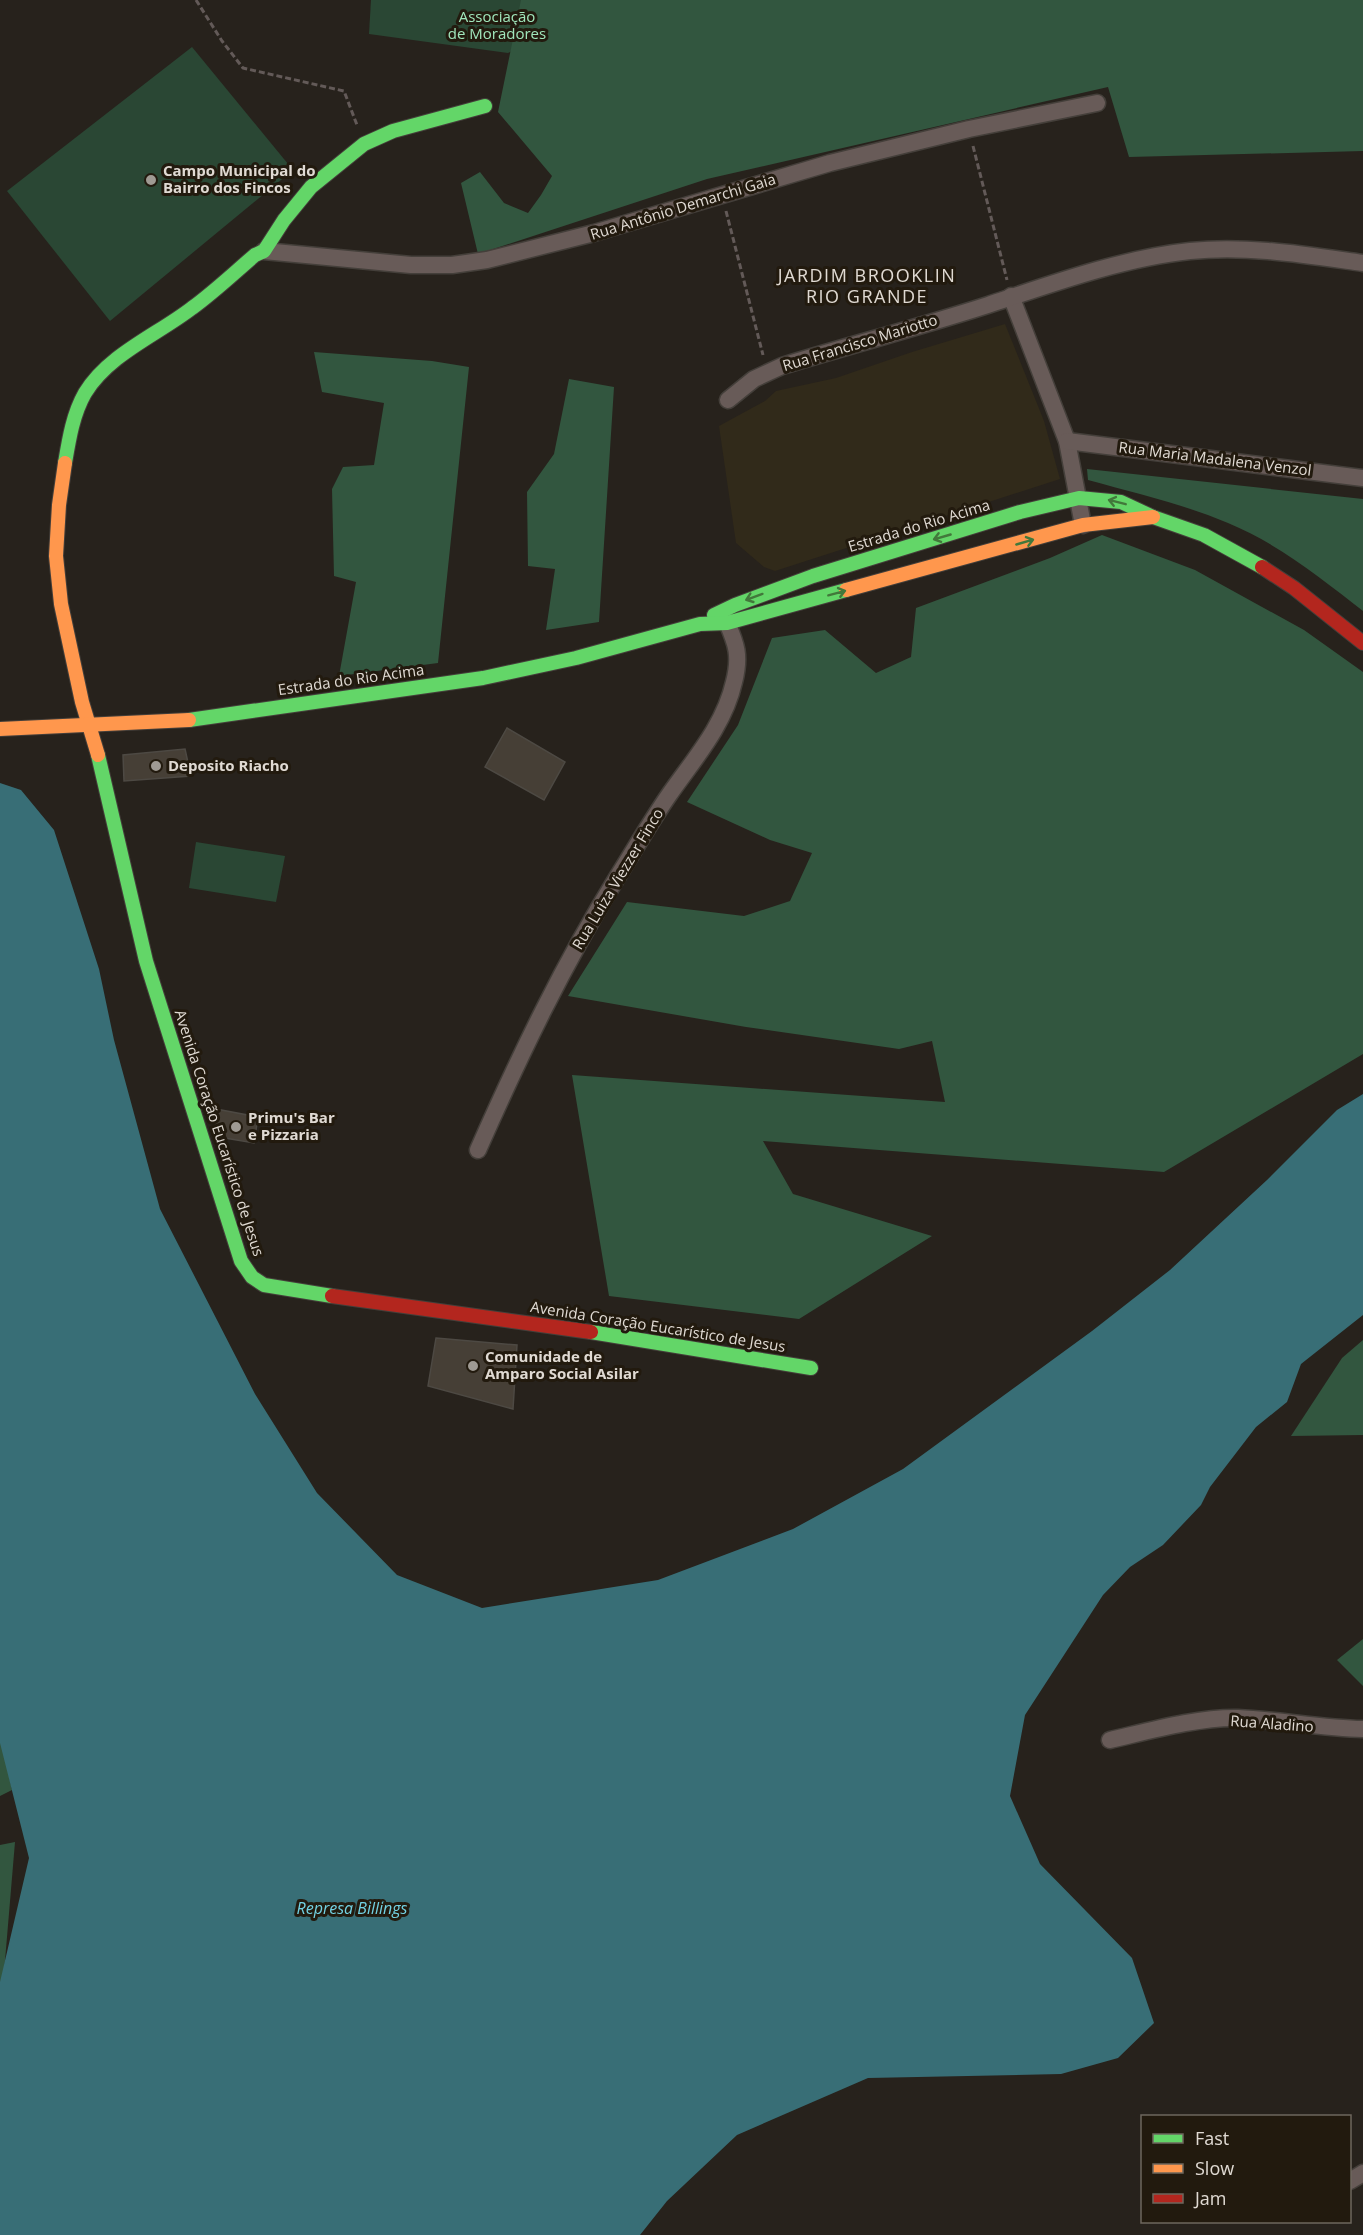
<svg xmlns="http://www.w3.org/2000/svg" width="1363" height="2235" font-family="'Open Sans',sans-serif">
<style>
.education{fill:#312a1a}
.green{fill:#2a4734}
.forest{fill:#32563f}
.water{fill:#386e76}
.building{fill:#463f36;stroke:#4d4943;stroke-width:1.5}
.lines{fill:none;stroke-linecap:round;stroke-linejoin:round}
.street-casing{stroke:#443f3a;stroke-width:19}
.fast-casing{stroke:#443f3a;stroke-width:16}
.slow-casing{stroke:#443f3a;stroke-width:16}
.jam-casing{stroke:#443f3a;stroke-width:16}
.path{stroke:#635a58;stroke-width:3;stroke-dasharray:6 3;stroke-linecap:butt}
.street{stroke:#685b58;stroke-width:16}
.fast{stroke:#63d668;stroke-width:14}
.slow{stroke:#ff974d;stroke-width:14}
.jam{stroke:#b3261e;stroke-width:14}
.oneway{stroke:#42783b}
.poi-dot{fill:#9f9a93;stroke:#221a0e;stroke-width:2}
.labels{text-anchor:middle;stroke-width:6;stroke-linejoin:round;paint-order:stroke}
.park-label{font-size:15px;fill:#a0e6bb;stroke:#221a0e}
.poi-label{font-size:15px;font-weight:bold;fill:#e0dad3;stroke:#221a0e;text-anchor:start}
.street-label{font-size:15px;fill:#e0dad3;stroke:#221a0e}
.water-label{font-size:16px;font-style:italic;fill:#73d2e3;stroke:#221a0e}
.quarter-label{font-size:18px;letter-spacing:1.5px;fill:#e0dad3;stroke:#221a0e}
</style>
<rect width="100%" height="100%" fill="#27221c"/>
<path class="education" d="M1005,324L1044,421L1060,479L775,571L764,567L736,543L719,426L765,401L776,391L836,378L912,352Z"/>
<g class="green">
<path d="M371,0H616L508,53L369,34Z"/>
<path d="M192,47L293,170L110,321L7,191Z"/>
<path d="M196,842L285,856L276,902L189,888Z"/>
</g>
<g class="forest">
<path d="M521,0H1363V151L1129,157L1108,87L707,179L478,254L461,183L480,172L504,203L528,213L541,195L552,176L498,112Z"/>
<path d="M314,352L432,361L469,367L438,663L339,676L356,582L334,576L332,489L343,467L374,465L384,403L322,392Z"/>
<path d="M569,379L614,387L599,622L546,630L555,569L528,566L527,492L554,454Z"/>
<path d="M1087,469L1363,499V611C1322,579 1277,543 1228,523C1183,504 1135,493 1088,480Z"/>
<path d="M1102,535L1195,570L1304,630L1363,672V1054L1164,1172L763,1141L793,1194L932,1236L799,1319L609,1296L572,1075L945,1102L932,1041L899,1049L746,1027L568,996L627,902L744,916L790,901L812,853L770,840L687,802L738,725L772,638L825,630L876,673L911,657L916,608L1050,558Z"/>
<path d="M1363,1340V1435L1291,1436L1342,1358Z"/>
<path d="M1363,1639V1686L1337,1660Z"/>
<path d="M0,1734L12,1790L0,1796Z"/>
<path d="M15,1842L0,2020V1845Z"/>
</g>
<path class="water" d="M0,783L21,790L54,830L99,969L114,1040L160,1209L255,1394L317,1493L397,1575L482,1608L658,1580L793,1529L903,1469L1092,1331L1170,1270L1267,1180L1337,1110L1363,1094V1315L1301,1364L1287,1402L1256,1427L1210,1487L1201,1505L1163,1545L1130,1567L1103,1595L1025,1715L1010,1796L1040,1864L1132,1958L1154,2023L1118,2058L1061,2074L868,2078L737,2135L667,2201L640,2235H0V1982L29,1858L0,1743Z"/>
<g class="building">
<path d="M507,728L565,762L544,800L485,767Z"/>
<path d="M185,749L191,776L124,781L123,755Z"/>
<path d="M211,1108L258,1117L254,1143L219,1137Z"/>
<path d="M436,1338L517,1345L513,1409L428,1386Z"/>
</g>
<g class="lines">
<defs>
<g id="street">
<path d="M264,251L411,265H452L487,260L594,233L830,163L969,129L1097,103"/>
<path d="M1011,296L1067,441L1083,525"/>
<path d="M728,400L754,379L782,366C850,345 920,327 988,305C1051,284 1123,258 1190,251C1248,245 1306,255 1363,263"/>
<path d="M1067,441L1363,478"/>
<path d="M478,1150C520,1055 563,965 618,876C635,849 651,821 669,795C694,759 724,726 734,682C742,651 734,640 723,613"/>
<path d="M1110,1740C1149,1731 1199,1717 1238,1718C1280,1720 1321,1728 1363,1729"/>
<path d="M1350,2181L1363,2173"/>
</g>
<g id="fast">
<path d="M65,463C69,439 73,414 85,393C109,354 157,335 192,308C214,292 234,273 255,255L264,251L284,220L311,187L364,144L393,131L485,106"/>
<path d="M714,615L735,605L813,576L1020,512L1079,498L1121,502L1153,517L1204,535L1262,567"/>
<path d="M189,720L483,678L576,658L700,624L727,623L846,590"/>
<path d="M98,755L146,961L241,1261L252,1277L264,1285L332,1296"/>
<path d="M591,1332L811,1368"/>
</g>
<g id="slow">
<path d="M65,463L59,505L56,556L61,604L82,702L98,755"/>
<path d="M846,590L1083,525L1153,517"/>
<path d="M0,729L189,720"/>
</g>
<g id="jam">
<path d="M1262,567L1294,588L1363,643"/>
<path d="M332,1296L591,1332"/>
</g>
</defs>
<use href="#street" class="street-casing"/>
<use href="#fast" class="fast-casing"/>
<use href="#slow" class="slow-casing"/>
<use href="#jam" class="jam-casing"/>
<g class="path">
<path d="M196,0L222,41L243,68L344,91L357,125"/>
<path d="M973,146L1007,280"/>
<path d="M726,211L763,355"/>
</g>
<use href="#street" class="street"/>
<use href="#fast" class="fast"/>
<use href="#slow" class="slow"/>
<use href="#jam" class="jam"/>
</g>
<defs><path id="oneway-shaft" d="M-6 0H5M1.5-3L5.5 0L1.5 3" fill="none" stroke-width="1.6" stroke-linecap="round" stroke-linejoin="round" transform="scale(1.5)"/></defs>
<g class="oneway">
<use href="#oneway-shaft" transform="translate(1117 502) rotate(-166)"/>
<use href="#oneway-shaft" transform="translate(942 537) rotate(164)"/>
<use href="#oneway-shaft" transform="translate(1025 542) rotate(-16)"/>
<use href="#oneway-shaft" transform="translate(837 593) rotate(-15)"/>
<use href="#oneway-shaft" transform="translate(754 597) rotate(160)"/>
</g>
<g class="poi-dot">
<circle cx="151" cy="180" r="6"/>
<circle cx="156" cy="766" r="6"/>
<circle cx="236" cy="1127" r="6"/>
<circle cx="473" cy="1366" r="6"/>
</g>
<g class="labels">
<g class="park-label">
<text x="497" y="22">Associação<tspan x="497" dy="17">de Moradores</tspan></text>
</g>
<g class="poi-label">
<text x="163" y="176">Campo Municipal do<tspan x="163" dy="17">Bairro dos Fincos</tspan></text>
<text x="168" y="771">Deposito Riacho</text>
<text x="248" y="1123">Primu's Bar<tspan x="248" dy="17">e Pizzaria</tspan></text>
<text x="485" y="1362">Comunidade de<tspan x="485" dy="17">Amparo Social Asilar</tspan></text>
</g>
<g class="street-label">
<text transform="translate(683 207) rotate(-17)" y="5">Rua Antônio Demarchi Gaia</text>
<text transform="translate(860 343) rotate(-17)" y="5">Rua Francisco Mariotto</text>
<text transform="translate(1215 459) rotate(7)" y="5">Rua Maria Madalena Venzol</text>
<text transform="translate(919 526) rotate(-17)" y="5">Estrada do Rio Acima</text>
<text transform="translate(351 680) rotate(-8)" y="5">Estrada do Rio Acima</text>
<text transform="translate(618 879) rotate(-59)" y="5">Rua Luiza Viezzer Finco</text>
<text transform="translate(219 1133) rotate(72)" y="5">Avenida Coração Eucarístico de Jesus</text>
<text transform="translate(658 1327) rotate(9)" y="5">Avenida Coração Eucarístico de Jesus</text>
<text transform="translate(1272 1724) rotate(4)" y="5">Rua Aladino</text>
</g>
<g class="water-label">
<text x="352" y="1914">Represa Billings</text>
</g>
<g class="quarter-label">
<text x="867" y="282">JARDIM BROOKLIN<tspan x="867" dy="21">RIO GRANDE</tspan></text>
</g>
</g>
<rect x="1141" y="2115" width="210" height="108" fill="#221a0e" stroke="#6e675d" stroke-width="1.5"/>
<rect x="1153" y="2134" width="30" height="9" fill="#63d668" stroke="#6e675d" stroke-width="1.5"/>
<text x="1195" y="2145" font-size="18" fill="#e0dad3">Fast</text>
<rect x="1153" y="2164" width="30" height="9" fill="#ff974d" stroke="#6e675d" stroke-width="1.5"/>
<text x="1195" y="2175" font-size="18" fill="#e0dad3">Slow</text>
<rect x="1153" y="2194" width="30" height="9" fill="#b3261e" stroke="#6e675d" stroke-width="1.5"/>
<text x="1195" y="2205" font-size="18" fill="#e0dad3">Jam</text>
</svg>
